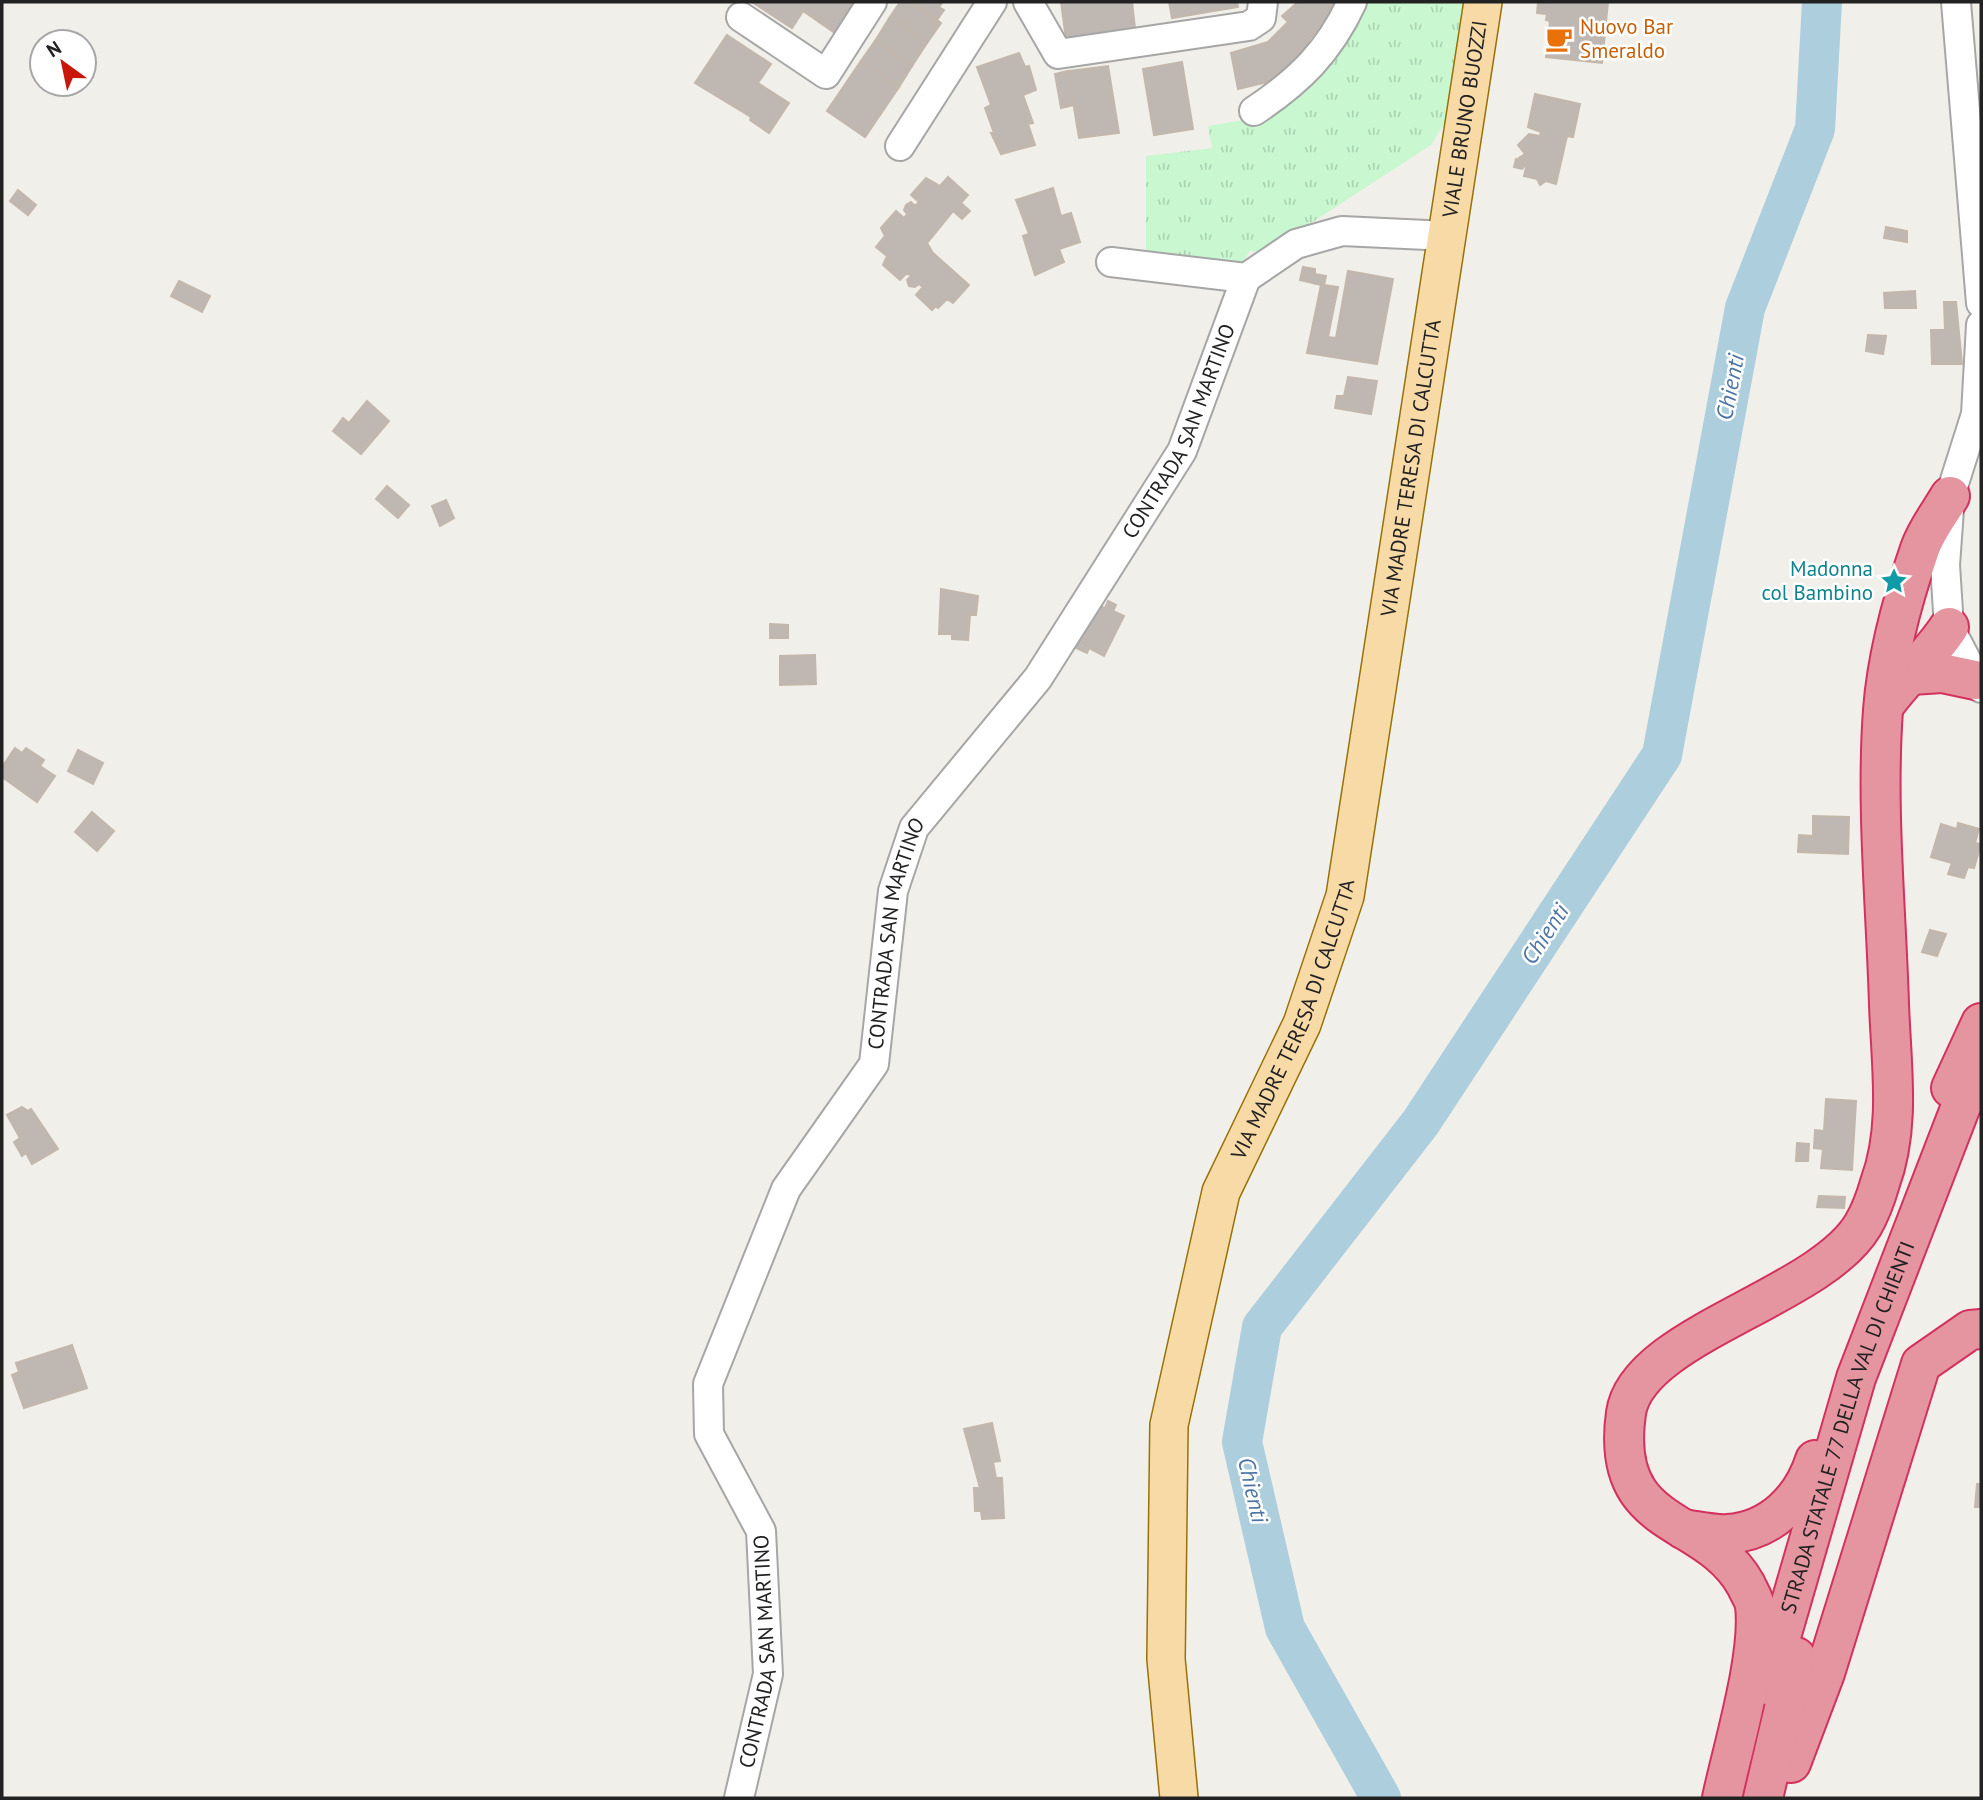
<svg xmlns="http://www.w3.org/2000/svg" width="1983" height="1800" font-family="'PT Sans',sans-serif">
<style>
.park{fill:url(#park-tufts)}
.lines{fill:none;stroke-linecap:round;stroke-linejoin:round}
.river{stroke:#accedd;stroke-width:40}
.building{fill:#bfb8b2;stroke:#c3b7ac;stroke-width:2}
.minor-casing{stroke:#a6a6a6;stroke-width:32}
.major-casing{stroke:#987207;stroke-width:40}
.highway-casing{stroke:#d4315e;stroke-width:42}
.minor{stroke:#fff;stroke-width:28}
.major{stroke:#f8daa7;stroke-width:37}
.highway{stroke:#e4959f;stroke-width:38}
.labels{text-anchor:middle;stroke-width:5;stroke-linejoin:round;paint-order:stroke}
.food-label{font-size:21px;fill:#c56008;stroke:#fff;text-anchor:start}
.street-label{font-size:21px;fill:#222;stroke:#fff}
.culture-label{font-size:21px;fill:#0d838f;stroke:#fff;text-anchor:end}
.water-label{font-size:23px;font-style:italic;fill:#4e74a6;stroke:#fff}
</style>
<defs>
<pattern id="park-tufts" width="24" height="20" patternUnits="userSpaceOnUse" patternTransform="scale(1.75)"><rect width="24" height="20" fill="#c9f8d0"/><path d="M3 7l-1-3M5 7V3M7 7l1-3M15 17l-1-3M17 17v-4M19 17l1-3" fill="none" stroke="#acd4b2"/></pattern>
</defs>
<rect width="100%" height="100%" fill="#f1efe9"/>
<path class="park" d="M1364,2H1465L1450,115L1431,145L1265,253L1250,251L1236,273L1146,258V156L1212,148L1208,126L1273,115L1325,62Z"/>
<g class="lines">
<path class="river" d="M1381,1798L1285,1628L1242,1442L1262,1327L1421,1122L1662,755L1745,308L1815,129L1822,2"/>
</g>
<g class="building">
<path d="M752,2H850L854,5L835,33L803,11L792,28Z"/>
<path d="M900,2H910L941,23L927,43L890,17Z"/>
<path d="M943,2L939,7L944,10L937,20L911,3Z"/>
<path d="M1061,2H1132L1135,28L1066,39Z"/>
<path d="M1169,2H1237L1238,7L1172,18Z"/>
<path d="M1298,2H1334L1335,10L1308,41L1311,45L1284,78L1238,89L1231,53L1268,42L1288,22L1282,16Z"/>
<path d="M1548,2H1608L1602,63L1546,57L1550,21L1546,20L1547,14L1537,13L1538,3Z"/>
<path d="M890,17L927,43L912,66L875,41Z"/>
<path d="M727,35L771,64L758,83L789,103L769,133L750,120L751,117L695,83Z"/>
<path d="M875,41L912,66L899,87L861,61Z"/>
<path d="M1019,53L1025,67L1029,66L1036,90L1023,95L1033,123L1028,124L1035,145L1001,154L991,133H994L985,108L991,105L977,67Z"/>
<path d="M861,61L899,87L865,137L827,111Z"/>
<path d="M1182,62L1193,129L1154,135L1143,69Z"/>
<path d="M1108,66L1119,133L1079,138L1068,71Z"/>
<path d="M1068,71L1074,105L1061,108L1055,74Z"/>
<path d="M1535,94L1580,104L1573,137L1567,136L1556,184L1546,181L1540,185L1537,179L1524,176L1527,163L1522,169L1514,167L1516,159L1522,161L1519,158L1525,154L1518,145L1529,134L1540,136L1541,132L1528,127Z"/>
<path d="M948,177L968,195L961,203L970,211L962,219L953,211L927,243L933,253L969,285L953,303L947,299L938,308L936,306L932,310L916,295L923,287L919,284L915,287L909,286L907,280L911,276L907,273L900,280L883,265L887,256L876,247L885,236L881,228L896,211L904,218L907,214L904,210L906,205L911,202L915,206L919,202L911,195L926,178L940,186Z"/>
<path d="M1053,188L1061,216L1071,213L1080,242L1059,249L1064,262L1035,275L1023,236L1029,234L1016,200Z"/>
<path d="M18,190L36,205L28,215L10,201Z"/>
<path d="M1886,227L1907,231V242L1884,238Z"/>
<path d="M1303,267L1315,269V274L1326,276L1324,285L1338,287L1328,337L1336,338L1348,271L1393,279L1377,364L1307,353L1321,285L1300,280Z"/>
<path d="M179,281L210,296L202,312L171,296Z"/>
<path d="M1915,291L1916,308H1885L1884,293Z"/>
<path d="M1944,302H1956L1962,364H1932L1931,330H1945Z"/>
<path d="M1868,335L1886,336L1883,354L1866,351Z"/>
<path d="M1348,377L1377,381L1371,414L1335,408L1337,396H1344Z"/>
<path d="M367,401L389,421L361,454L333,431L343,418L349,423Z"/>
<path d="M387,486L409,505L398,518L376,499Z"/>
<path d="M446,500L454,518L440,526L432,506Z"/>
<path d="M941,589L978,596L976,615H970L968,640L952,639V634H939Z"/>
<path d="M1108,601L1116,605L1113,611L1124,616L1104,656L1089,648L1087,653L1076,648L1080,638L1075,636L1078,628L1085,632L1097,605L1105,608Z"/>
<path d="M770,624L788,625V638H770Z"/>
<path d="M815,655L816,684L780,685V656Z"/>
<path d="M15,748L22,753L26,748L44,760L40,766L55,776L37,802L2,777V767Z"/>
<path d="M78,750L103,763L93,784L68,771Z"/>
<path d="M92,812L114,831L97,851L75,832Z"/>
<path d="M1813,816L1849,817L1848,854L1798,852L1799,835L1813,836Z"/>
<path d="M1958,823L1979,829L1975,843L1981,844L1974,868L1968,867L1964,878L1948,874L1952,863L1931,857L1941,824L1957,829Z"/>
<path d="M1930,930L1946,934L1937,956L1922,952Z"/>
<path d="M1826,1099L1856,1101L1852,1170L1821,1168L1823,1149L1814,1148L1815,1130L1824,1131Z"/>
<path d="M22,1107L28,1111L31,1109L58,1149L32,1164L26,1153L22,1156L14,1142L20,1138L7,1115Z"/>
<path d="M1797,1143L1809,1144L1808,1161H1796Z"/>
<path d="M1819,1196L1845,1197L1844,1208L1817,1207Z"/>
<path d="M72,1345L87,1388L24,1408L12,1375L19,1372L16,1363Z"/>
<path d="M992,1423L1000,1461L993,1462L996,1478H1002L1004,1518L982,1519L981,1511H975L974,1488H980L964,1429Z"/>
<path d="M1977,1484H1981V1507H1975Z"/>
</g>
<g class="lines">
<defs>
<g id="minor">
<path d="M1028,2L1058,54L1249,26L1261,18L1263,2"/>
<path d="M1956,2L1981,303"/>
<path d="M741,17L826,74L872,2"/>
<path d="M1254,111C1299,81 1329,52 1352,2"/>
<path d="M900,146L992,2"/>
<path d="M1111,262L1246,278L1296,244L1342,231L1448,236"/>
<path d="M1981,325L1976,414L1950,496L1945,565L1949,627L1981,688"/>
<path id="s1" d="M739,1798L768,1674L761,1531L709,1434L708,1384L786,1189L874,1064L893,891L914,828L1038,678L1182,451L1246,278"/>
</g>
<g id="major">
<path id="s2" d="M1179,1798L1166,1659L1169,1425L1221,1192L1302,1024L1345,896L1483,2"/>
</g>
<g id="highway">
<path d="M1911,675L1942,673L1975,680"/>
<path d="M1884,706C1904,678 1930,656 1949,627"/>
<path d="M1951,1088L1981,1023"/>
<path d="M1683,1529C1698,1531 1714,1535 1728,1534C1771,1531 1802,1500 1815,1460"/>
<path id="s3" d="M1767,1685L1856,1378L1961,1106L1981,1066"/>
<path d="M1791,1763L1825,1673L1921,1364L1970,1330L1981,1329"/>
<path d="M1722,1798C1733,1747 1761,1655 1755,1606C1754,1599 1749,1592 1746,1585C1706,1513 1609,1533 1626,1413C1637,1335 1820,1298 1863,1225C1870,1213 1876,1197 1880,1183C1901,1126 1891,1064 1889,1004C1886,907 1876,807 1883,710C1887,658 1903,598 1920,549C1926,531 1940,513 1950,496"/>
<path d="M1763,1798L1796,1657"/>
</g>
</defs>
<use href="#minor" class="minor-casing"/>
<use href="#major" class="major-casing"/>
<use href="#highway" class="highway-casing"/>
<use href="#minor" class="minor"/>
<use href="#major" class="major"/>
<use href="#highway" class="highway"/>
</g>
<defs>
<symbol id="cafe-bare" viewBox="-9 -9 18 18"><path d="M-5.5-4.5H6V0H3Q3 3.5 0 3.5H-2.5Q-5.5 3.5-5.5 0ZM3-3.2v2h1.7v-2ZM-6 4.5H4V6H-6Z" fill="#e8710a" stroke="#fff" stroke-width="2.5" paint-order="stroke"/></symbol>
<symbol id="sight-bare" viewBox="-9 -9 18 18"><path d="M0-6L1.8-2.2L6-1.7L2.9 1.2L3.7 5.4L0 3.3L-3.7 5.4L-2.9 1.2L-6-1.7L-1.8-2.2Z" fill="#0f9aa8" stroke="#fff" stroke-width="2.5" paint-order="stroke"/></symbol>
</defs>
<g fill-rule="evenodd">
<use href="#cafe-bare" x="1540" y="20" width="38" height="38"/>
<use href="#sight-bare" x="1875" y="562" width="38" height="38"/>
</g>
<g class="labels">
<g class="food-label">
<text x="1580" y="34">Nuovo Bar<tspan x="1580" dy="24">Smeraldo</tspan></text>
</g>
<g class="street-label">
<text dy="7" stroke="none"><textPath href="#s2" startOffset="1720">VIALE BRUNO BUOZZI</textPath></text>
<text dy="7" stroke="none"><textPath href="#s1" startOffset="1514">CONTRADA SAN MARTINO</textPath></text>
<text dy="7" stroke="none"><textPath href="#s2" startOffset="1367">VIA MADRE TERESA DI CALCUTTA</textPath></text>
<text dy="7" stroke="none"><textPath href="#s1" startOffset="926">CONTRADA SAN MARTINO</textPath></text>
<text dy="7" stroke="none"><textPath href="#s2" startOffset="800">VIA MADRE TERESA DI CALCUTTA</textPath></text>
<text dy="7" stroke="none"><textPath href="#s3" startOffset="270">STRADA STATALE 77 DELLA VAL DI CHIENTI</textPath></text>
<text dy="7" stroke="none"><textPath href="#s1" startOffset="149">CONTRADA SAN MARTINO</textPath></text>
</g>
<g class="culture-label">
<text x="1873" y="576">Madonna<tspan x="1873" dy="24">col Bambino</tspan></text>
</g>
<g class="water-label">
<text transform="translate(1730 387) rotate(-79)" y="8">Chienti</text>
<text transform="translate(1545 934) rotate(-57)" y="8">Chienti</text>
<text transform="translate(1253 1490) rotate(77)" y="8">Chienti</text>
</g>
</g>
<rect width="1983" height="1800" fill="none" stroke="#222222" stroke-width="7"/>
<g transform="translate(63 63) rotate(327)"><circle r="33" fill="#ffffff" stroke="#a7a7a7" stroke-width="2"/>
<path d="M0-5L12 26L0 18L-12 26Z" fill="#ca1609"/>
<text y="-10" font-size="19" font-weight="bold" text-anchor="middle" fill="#222222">N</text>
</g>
</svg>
